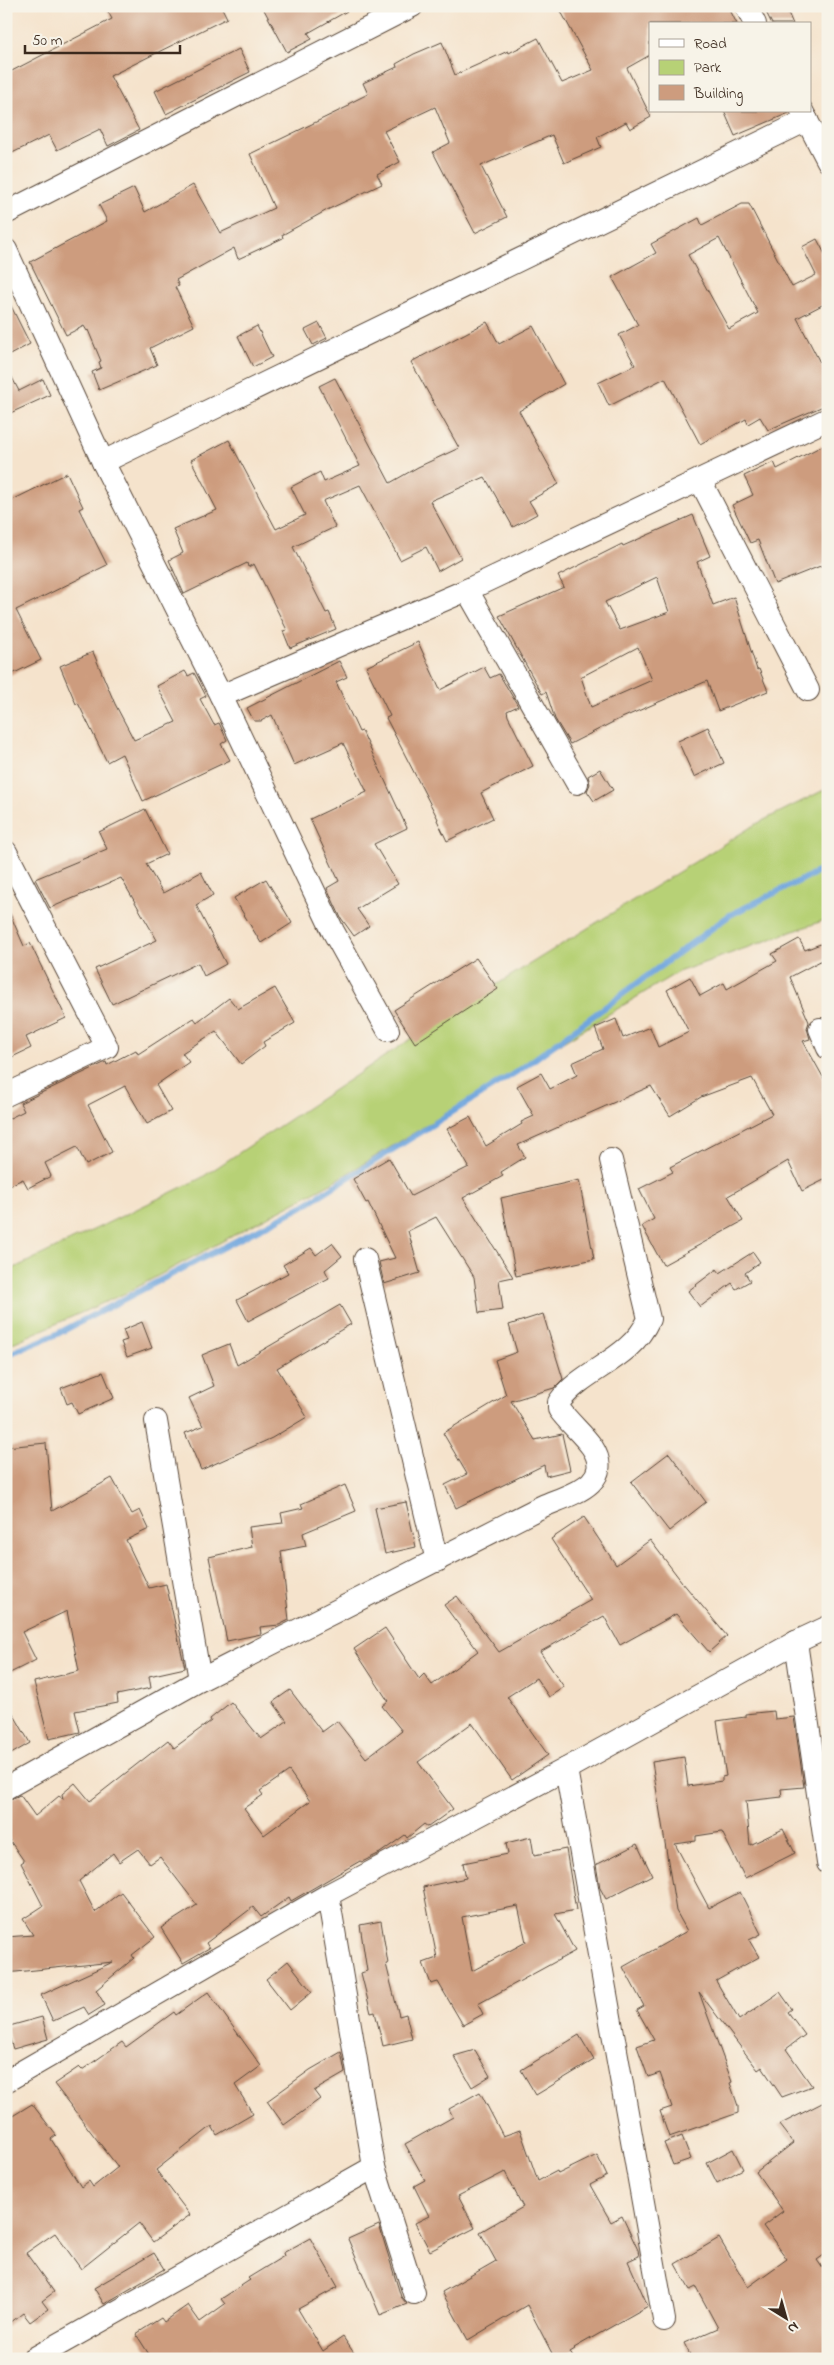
<svg xmlns="http://www.w3.org/2000/svg" width="834" height="2365" font-family="'Indie Flower',sans-serif">
<style>
.green{fill:#b7d176;stroke:#797e4a}
.lines{fill:none;stroke-linecap:round;stroke-linejoin:round}
.stream{stroke:#70a6de;stroke-width:6}
.building{fill:#cd9c7e;fill-rule:evenodd}
.minor-casing{stroke:#574638;stroke-width:24}
.minor{stroke:#fff;stroke-width:22}
</style>
<rect width="100%" height="100%" fill="#f7f3e8"/>
<filter id="ink" filterUnits="userSpaceOnUse"><feTurbulence type="fractalNoise" baseFrequency=".02" numOctaves="2"/><feDisplacementMap in="SourceGraphic" scale="10" xChannelSelector="R" yChannelSelector="G"/><feConvolveMatrix kernelMatrix="1 2 1 2 8 2 1 2 1" color-interpolation-filters="sRGB"/></filter>
<filter id="wash" filterUnits="userSpaceOnUse"><feTurbulence type="fractalNoise" baseFrequency=".0096" numOctaves="4" result="noise"/><feDisplacementMap in="SourceGraphic" scale="20" xChannelSelector="R" yChannelSelector="G"/><feGaussianBlur stdDeviation="1.12" result="paint"/><feColorMatrix in="noise" values="0 0 0 0 0 0 0 0 0 0 0 0 0 0 0 0 0 1.4 0 .05"/><feComposite in="paint" operator="in"/></filter>
<g filter="url(#wash)">
<rect width="100%" height="100%" fill="#f5e3cc"/>
<path class="green" d="M828,788V919L678,972L340,1178L128,1292L6,1346V1272L201,1178L441,1019L756,824Z"/>
<g class="lines">
<path class="stream" d="M6,1355L55,1335L303,1206L521,1069L730,915L828,867"/>
</g>
<g id="blocks">
<g class="building">
<path d="M105,6H221L227,18L110,76L139,130L108,146L100,129L57,150L49,135L6,156V74L112,19Z"/>
<path d="M262,6H356L308,33L312,39L287,52Z"/>
<path d="M558,6H728L737,24H650V55L627,68L651,117L630,129L626,122L597,137L601,147L564,163L552,135L481,166L507,217L475,233L433,152L450,143L435,107L384,131L400,162L377,174L382,184L329,209L282,235L283,238L238,259L234,248L176,280L179,286L175,287L194,326L150,348L157,365L99,390L92,372L101,368L99,362L101,361L88,330L87,331L84,326L66,335L30,262L107,221L99,205L134,188L145,212L193,185L220,233L274,208L250,154L349,106L348,104L368,94L363,83L397,67L396,64L414,54L442,42L455,75L508,51L509,53L538,38L562,83L593,70Z"/>
<path d="M763,6H785L793,24H772Z"/>
<path d="M239,49L250,72L166,114L155,91Z"/>
<path d="M724,111H789V113L735,136Z"/>
<path d="M742,204H749L792,287L816,275L802,247L817,239L828,260V302L797,318L828,378V404L768,430L760,417L748,424L746,419L700,444L665,378L609,406L598,383L635,365L619,335L638,325L612,277L656,253L651,244L699,218L702,225ZM719,238L758,313L729,329L688,255Z"/>
<path d="M6,296L30,344L6,357Z"/>
<path d="M487,322L499,344L533,326L564,384L519,411L559,484L529,501L537,514L513,527L485,477L430,501L461,558L438,571L426,547L400,560L360,485L323,501L335,527L293,547L326,613L329,612L336,629L290,648L283,631L287,630L254,564L248,567L247,563L184,594L169,560L183,553L173,529L217,510L191,460L229,440L276,529L305,515L291,487L320,472L324,482L360,466L319,386L335,378L390,483L418,467L459,448L411,362Z"/>
<path d="M319,323L327,338L313,345L305,330Z"/>
<path d="M257,326L272,357L253,367L238,336Z"/>
<path d="M6,366L19,391L43,379L50,395L6,415Z"/>
<path d="M822,446L828,456V563L775,584L758,540L750,543L732,505L753,495L744,476L774,462L777,469Z"/>
<path d="M67,473L83,507L79,509L107,565L16,610L41,660L6,677V503Z"/>
<path d="M693,515L710,556L697,562L713,605L734,597L757,670L759,669L768,691L718,711L707,681L615,721L570,744L555,719L546,692L542,694L499,616L564,587L558,576L622,544L623,546ZM657,577L669,612L620,630L605,602ZM638,647L652,680L591,707L581,677Z"/>
<path d="M418,642L440,690L484,667L490,678L499,674L518,706L507,711L508,716L533,766L481,793L493,818L447,841L437,820L438,819L386,718L390,716L366,667Z"/>
<path d="M93,652L115,704L134,740L176,722L157,686L185,671L188,676L194,673L206,696L200,699L214,725L219,723L227,740L221,744L230,760L143,801L122,754L107,762L78,703L76,704L60,666Z"/>
<path d="M339,661L347,677L336,682L359,732L362,731L407,828L374,844L398,884L357,909L369,926L354,936L341,918L327,888L339,881L310,819L367,792L343,743L294,765L272,715L261,721H254L247,708Z"/>
<path d="M708,727L724,763L694,777L678,741Z"/>
<path d="M600,769L613,790L594,801L587,791L590,784L588,776Z"/>
<path d="M145,809L167,854L146,864L163,893L201,872L213,895L196,905L226,964L204,976L198,963L112,1004L95,969L157,940L121,878L50,908L35,879L107,849L99,832Z"/>
<path d="M266,879L292,923L261,943L234,898Z"/>
<path d="M6,905L24,946L30,943L66,1018L26,1037L31,1048L6,1060Z"/>
<path d="M799,939L805,950L828,941V957L790,977L809,1022L807,1028L810,1039L803,1041L828,1086V1178L802,1191L788,1161L728,1196L743,1221L663,1265L642,1226L654,1219L639,1189L673,1172L670,1167L772,1114L752,1078L701,1097L670,1116L651,1086L518,1145L525,1157L501,1172L503,1176L463,1198L513,1277L499,1280L503,1310L479,1313L474,1277L436,1217L408,1231L420,1273L384,1284L379,1262L395,1258L368,1202L366,1203L353,1179L389,1158L411,1196L469,1167L447,1129L470,1117L486,1146L522,1124L521,1122L534,1116L517,1086L541,1073L550,1089L577,1075L572,1063L603,1049L595,1028L616,1019L623,1038L650,1027L658,1047L689,1032L667,990L690,977L700,996L724,983L727,989L777,961L772,954Z"/>
<path d="M476,958L498,989L415,1043L394,1010Z"/>
<path d="M275,988L295,1023L263,1042L265,1046L241,1064L216,1031L182,1053L189,1062L156,1085L171,1111L147,1124L125,1086L88,1105L112,1152L86,1165L77,1147L45,1163L51,1176L28,1188L23,1179L6,1187V1120L24,1111L20,1103L106,1062L107,1065L136,1050L138,1054L194,1018L197,1022L229,998L238,1009Z"/>
<path d="M579,1180L594,1259L516,1276L501,1198Z"/>
<path d="M332,1243L342,1256L325,1270L329,1278L248,1321L237,1300L288,1273L283,1265L311,1248L316,1255Z"/>
<path d="M753,1252L760,1262L745,1273L750,1281L736,1289L732,1283L700,1307L688,1291L717,1269L720,1273Z"/>
<path d="M340,1305L351,1324L277,1368L307,1417L272,1438L201,1470L185,1433L203,1426L189,1398L214,1386L202,1355L229,1344L237,1365Z"/>
<path d="M543,1314L563,1379L554,1388L511,1401L535,1440L562,1434L570,1470L546,1476L544,1465L456,1508L445,1485L467,1474L443,1433L506,1395L495,1360L517,1352L509,1325Z"/>
<path d="M142,1322L152,1348L127,1357L121,1342L127,1340L123,1330Z"/>
<path d="M103,1372L114,1398L78,1414L72,1402L67,1404L61,1388Z"/>
<path d="M46,1443L52,1511L112,1478L132,1514L140,1510L149,1529L126,1540L149,1588L166,1584L185,1668L149,1676L151,1688L117,1695L118,1703L75,1711L80,1732L49,1739L34,1682L79,1671L67,1611L22,1632L36,1660L6,1675V1447Z"/>
<path d="M669,1453L706,1502L669,1531L631,1482Z"/>
<path d="M345,1485L356,1511L303,1533L306,1546L281,1551L289,1620L279,1625L260,1627L261,1634L227,1641L209,1557L252,1547L249,1527L283,1523L281,1513L303,1508L301,1504Z"/>
<path d="M406,1502L416,1547L385,1554L375,1508Z"/>
<path d="M584,1517L616,1565L650,1540L682,1582L727,1636L709,1652L676,1614L620,1645L604,1616L540,1652L564,1687L549,1697L536,1678L507,1697L548,1755L512,1780L472,1723L418,1762L453,1809L428,1827L424,1824L407,1838L405,1835L380,1853L362,1862L360,1861L291,1901L289,1897L261,1917L253,1907L206,1943L209,1948L183,1963L161,1928L197,1905L160,1857L150,1864L138,1849L119,1862L113,1853L79,1881L95,1912L121,1892L155,1937L132,1955L134,1958L96,1990L105,2005L89,2015L84,2007L53,2021L41,1995L113,1962L6,1973V1937L33,1935L23,1919L43,1906L21,1863L24,1861L6,1835V1801L20,1795L35,1816L59,1796L63,1799L62,1794L75,1783L90,1801L168,1740L174,1748L211,1721L210,1719L231,1702L261,1739L287,1721L273,1702L290,1690L322,1732L337,1721L366,1758L402,1731L382,1706L388,1701L354,1649L385,1628L419,1679L424,1674L432,1685L478,1651L444,1605L457,1596L499,1652L591,1600L551,1539ZM289,1771L310,1801L264,1835L244,1808L263,1795L260,1791Z"/>
<path d="M6,1701L30,1743L6,1757Z"/>
<path d="M774,1711L775,1719L794,1717L804,1787L781,1789L782,1797L746,1801L750,1845L783,1829L795,1853L745,1878L722,1832L696,1836V1841L675,1844L709,1908L740,1892L761,1934L749,1940L759,1957L716,1981L739,2020L780,1992L792,2009L788,2012L805,2035L786,2049L812,2086L782,2097L762,2067L758,2070L699,1992L732,2082L730,2083L738,2106V2113L669,2137L660,2111L672,2107L660,2073L648,2077L637,2046L654,2040L637,2010L644,2006L623,1967L687,1931L676,1911L652,1762L684,1757L688,1786L722,1781V1777L726,1776L717,1721L745,1717V1714Z"/>
<path d="M531,1837L534,1855L566,1849L576,1910L555,1914L575,1951L478,2004L483,2014L463,2025L438,1982L431,1984L423,1963L437,1958L423,1887L466,1878L463,1863L508,1854L506,1843ZM518,1906L526,1942L472,1971L462,1917Z"/>
<path d="M637,1844L652,1875L606,1899L600,1888L596,1865Z"/>
<path d="M381,1921L388,1964H386L399,2016L406,2014L412,2039L383,2046L375,2012L371,2013L361,1973L367,1971L360,1925Z"/>
<path d="M288,1961L312,1992L290,2010L266,1979Z"/>
<path d="M208,1992L261,2066L235,2085L253,2114L217,2135L212,2126L156,2170L190,2215L153,2242L139,2223L81,2269L55,2233L26,2253L54,2292L42,2301L48,2309L30,2322L23,2313L6,2326V2120L32,2104L56,2135L51,2139L81,2187L89,2181L93,2187L118,2167L54,2084L79,2067L82,2070L122,2042L126,2047L174,2012L176,2015Z"/>
<path d="M42,2017L48,2039L13,2049L6,2027Z"/>
<path d="M579,2035L594,2060L536,2095L521,2070Z"/>
<path d="M475,2050L490,2076L472,2087L454,2056Z"/>
<path d="M341,2052L345,2073L314,2091L320,2099L284,2125L267,2101L310,2070Z"/>
<path d="M480,2092L503,2136L520,2130L538,2181L557,2171L558,2174L597,2155L607,2176L590,2185L611,2222L622,2216L638,2250L639,2256L628,2261L648,2306L574,2348L575,2349L570,2352L574,2359H555L527,2305L468,2340L442,2292L496,2261L480,2232L523,2207L505,2172L458,2196L475,2228L430,2251L415,2223L429,2216L414,2186L425,2180L405,2144L453,2117L449,2109Z"/>
<path d="M828,2100V2252L817,2260L828,2276V2359H692L684,2343L718,2328L696,2287L690,2290L675,2264L719,2238L748,2287L787,2259L763,2226L783,2211L756,2172L793,2143L779,2125Z"/>
<path d="M682,2136L691,2159L673,2165L664,2143Z"/>
<path d="M733,2149L743,2169L717,2183L707,2163Z"/>
<path d="M379,2225L401,2297L407,2304L380,2315L348,2239Z"/>
<path d="M310,2238L338,2287L298,2309L323,2351L343,2337L358,2359H152L136,2334L161,2318L164,2322L188,2305L200,2322L225,2304L221,2299L250,2280L248,2278L284,2256L283,2253Z"/>
<path d="M154,2253L164,2269L104,2304L94,2288Z"/>
</g>
</g>
</g>
<g filter="url(#ink)">
<use href="#blocks" fill-opacity="0" stroke="#574638" stroke-width="1"/>
<g class="lines">
<defs>
<g id="minor">
<path d="M746,6L755,24"/>
<path d="M802,111L828,161"/>
<path d="M6,213L412,6"/>
<path d="M6,250L103,462L221,696L333,931L388,1030"/>
<path d="M103,462L807,120"/>
<path d="M700,480L808,690"/>
<path d="M467,590L577,783"/>
<path d="M221,696L467,590L828,419"/>
<path d="M6,852L107,1047L6,1095"/>
<path d="M820,1029L828,1048"/>
<path d="M365,1259L437,1561"/>
<path d="M156,1421L200,1680"/>
<path d="M796,1642L828,1863"/>
<path d="M566,1769L664,2320"/>
<path d="M6,1788L200,1680L543,1506C568,1495 616,1484 592,1447C583,1434 569,1423 559,1409V1402C584,1368 630,1361 649,1319L611,1160"/>
<path d="M6,2081L328,1895L566,1769L796,1642L828,1627"/>
<path d="M374,2167L414,2293"/>
<path d="M33,2359L374,2167L328,1895"/>
</g>
</defs>
<use href="#minor" class="minor-casing"/>
<use href="#minor" class="minor"/>
</g>
</g>
<rect width="834" height="2365" fill="none" stroke="#f7f3e8" stroke-width="25"/>
<rect x="649" y="22" width="162" height="90" fill="#f7f3e8" stroke="#aca397"/>
<rect x="659" y="39" width="25" height="8" fill="#ffffff" stroke="#aca397"/>
<text x="694" y="48" font-size="15" fill="#3b2a1e">Road</text>
<rect x="659" y="60" width="25" height="15" fill="#b7d176" stroke="#aca397"/>
<text x="694" y="72" font-size="15" fill="#3b2a1e">Park</text>
<rect x="659" y="85" width="25" height="15" fill="#cd9c7e" stroke="#aca397"/>
<text x="694" y="98" font-size="15" fill="#3b2a1e">Building</text>
<g transform="translate(786 2318) rotate(143)" stroke="#f7f3e8" stroke-width="4" paint-order="stroke">
<path d="M0-4L9 19L0 12L-9 19Z" fill="#3b2a1e"/>
<text y="-8" font-size="14" font-weight="bold" text-anchor="middle" fill="#3b2a1e">N</text>
</g>
<path d="M25 45v8h155v-8" fill="none" stroke="#3b2a1e" stroke-width="2.5"/>
<text x="32" y="45" font-size="15" fill="#3b2a1e" stroke="#f7f3e8" stroke-width="4" paint-order="stroke">50 m</text>
</svg>
